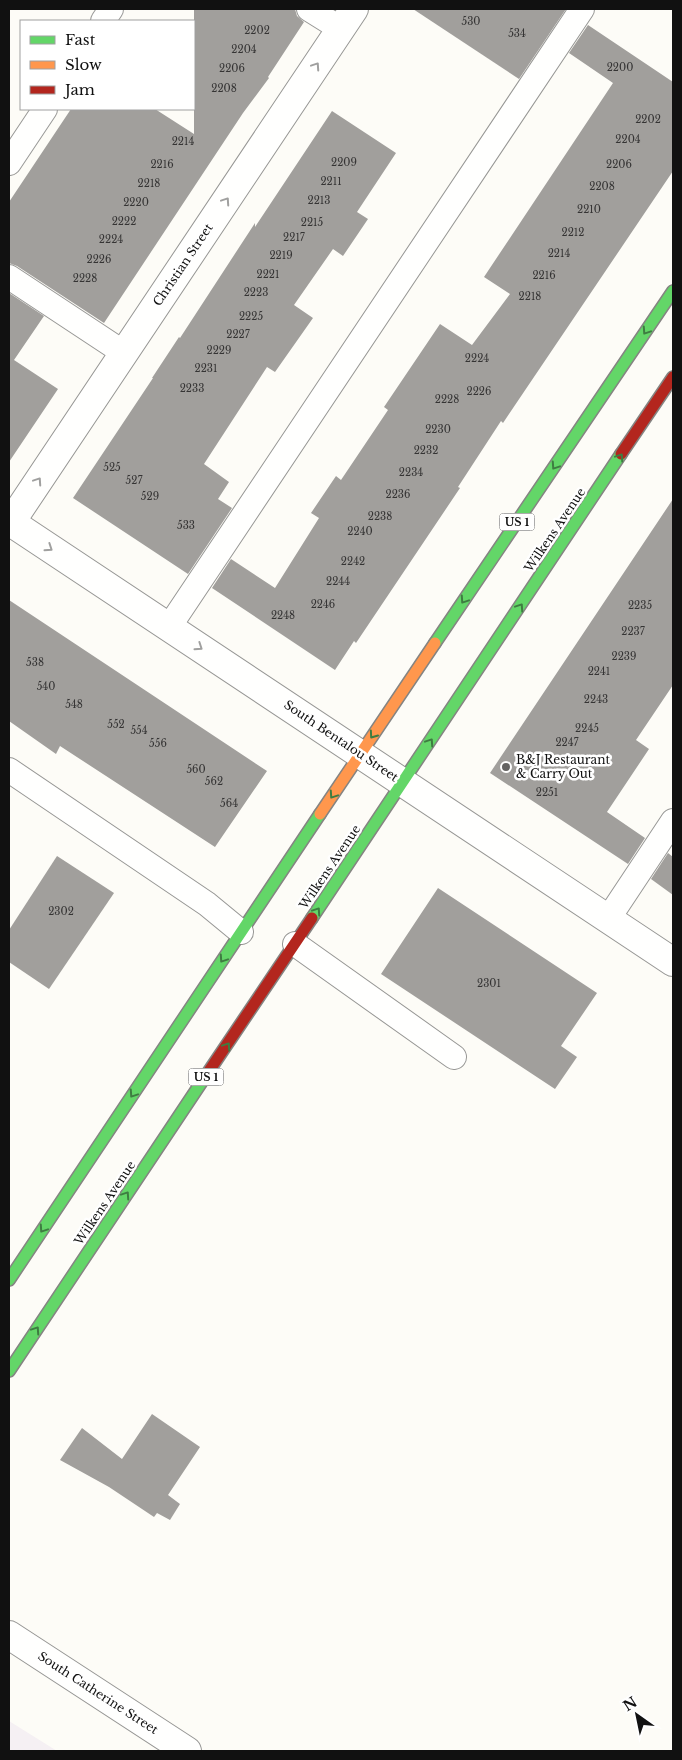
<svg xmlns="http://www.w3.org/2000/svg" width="682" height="1760" font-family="'Libre Baskerville',serif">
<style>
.industrial{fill:#f5f0f3}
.building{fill:#a19f9c}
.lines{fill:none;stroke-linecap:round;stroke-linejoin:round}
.lane-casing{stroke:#979795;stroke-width:26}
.street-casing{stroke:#979795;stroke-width:30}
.fast-casing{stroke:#858482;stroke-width:14}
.slow-casing{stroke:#858482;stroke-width:14}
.jam-casing{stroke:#858482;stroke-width:14}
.lane{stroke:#fffffe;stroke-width:24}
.street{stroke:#fffffe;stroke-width:28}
.fast{stroke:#63d668;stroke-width:11}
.slow{stroke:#ff974d;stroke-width:11}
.jam{stroke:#b3261e;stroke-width:11}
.oneway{stroke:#a0a09f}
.oneway2{stroke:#3e7d41}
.poi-dot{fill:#646362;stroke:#fff;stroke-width:2}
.labels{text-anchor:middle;stroke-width:5;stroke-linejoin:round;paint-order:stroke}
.number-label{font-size:10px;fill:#353434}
.shield{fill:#fff;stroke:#585858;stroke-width:1}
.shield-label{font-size:11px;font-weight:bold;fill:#111}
.street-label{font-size:12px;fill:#111;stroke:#fff}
.poi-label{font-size:12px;fill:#111;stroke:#fff;text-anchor:start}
</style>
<rect width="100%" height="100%" fill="#fdfcf7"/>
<path class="industrial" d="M9,1721L57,1751H9Z"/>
<g class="building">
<path d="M194,9H295L297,16L304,22L268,77L269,78L243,113L104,323L17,266L9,263V202L71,109H155L194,134Z"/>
<path d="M413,9H566L519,79Z"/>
<path d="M588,25L673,82V171L503,423L501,421L458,487L460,488L356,643L354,641L335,670L212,588L231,559L275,588L319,518L311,513L336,476L341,480L388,410L384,407L440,324L472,345L510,294L484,277L613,83L569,53Z"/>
<path d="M332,111L396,153L357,212L368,219L343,256L333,249L294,305L313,318L275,372L267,367L204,464L229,482L218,499L232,508L188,574L73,498L153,378H152L179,337L180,338L255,223V227Z"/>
<path d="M9,293L44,316L14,360L58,389L9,462Z"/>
<path d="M673,499V685L636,740L649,749L607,812L645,838L628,864L490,773Z"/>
<path d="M9,600L267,771L215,847L60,746L56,754L9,721Z"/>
<path d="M668,853L673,857V895L651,879Z"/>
<path d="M57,856L114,893L49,989L9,962V930Z"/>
<path d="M438,888L597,993L561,1046L577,1057L555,1089L381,974Z"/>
<path d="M152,1414L200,1447L168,1495L180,1504L170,1520L157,1513L154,1517L109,1487L60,1460L82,1428L122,1459Z"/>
</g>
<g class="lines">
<defs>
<g id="lane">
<path d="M309,9L341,29"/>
<path d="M103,21L111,9"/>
<path d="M9,163L45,109"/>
<path d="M9,277L124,353"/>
<path d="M169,627L582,9"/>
<path d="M9,770L207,904L241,932"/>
<path d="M608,919L673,821"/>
<path d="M295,944L454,1057"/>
</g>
<g id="street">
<path d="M9,521L673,962"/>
<path d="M11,522L354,9"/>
<path d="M9,1635L187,1751"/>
</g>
<g id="fast">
<path d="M435,643L673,291"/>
<path d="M312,918L621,454"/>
<path d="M9,1280L320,814"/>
<path d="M9,1371L203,1080"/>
</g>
<path id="slow" d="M320,814L435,643"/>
<g id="jam">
<path d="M621,454L673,377"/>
<path d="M203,1080L312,918"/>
</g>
</defs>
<use href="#lane" class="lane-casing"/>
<use href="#street" class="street-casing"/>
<use href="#fast" class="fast-casing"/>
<use href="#slow" class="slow-casing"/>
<use href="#jam" class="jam-casing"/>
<use href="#lane" class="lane"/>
<use href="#street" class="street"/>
<use href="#fast" class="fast"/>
<use href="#slow" class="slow"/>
<use href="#jam" class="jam"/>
</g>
<defs><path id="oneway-chevron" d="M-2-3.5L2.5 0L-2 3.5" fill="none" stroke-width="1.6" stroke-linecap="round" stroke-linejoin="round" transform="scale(1.25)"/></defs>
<g class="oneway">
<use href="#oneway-chevron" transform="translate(316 66) rotate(-56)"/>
<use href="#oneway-chevron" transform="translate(226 201) rotate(-56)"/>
<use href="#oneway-chevron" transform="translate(38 481) rotate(-56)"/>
<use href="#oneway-chevron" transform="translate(49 548) rotate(34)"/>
<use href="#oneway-chevron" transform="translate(199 647) rotate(34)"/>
</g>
<g class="oneway2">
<use href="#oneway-chevron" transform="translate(646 331) rotate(124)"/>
<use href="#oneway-chevron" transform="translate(620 457) rotate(-56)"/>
<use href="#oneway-chevron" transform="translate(555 466) rotate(124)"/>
<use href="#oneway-chevron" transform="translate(464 600) rotate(124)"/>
<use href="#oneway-chevron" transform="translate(520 607) rotate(-56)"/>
<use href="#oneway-chevron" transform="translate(373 735) rotate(125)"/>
<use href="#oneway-chevron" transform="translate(430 742) rotate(-56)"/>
<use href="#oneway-chevron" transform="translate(333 795) rotate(124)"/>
<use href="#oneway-chevron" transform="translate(317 911) rotate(-56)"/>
<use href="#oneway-chevron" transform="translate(223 959) rotate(124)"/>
<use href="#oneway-chevron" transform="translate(227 1046) rotate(-56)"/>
<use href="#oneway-chevron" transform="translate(133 1094) rotate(124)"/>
<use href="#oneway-chevron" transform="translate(126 1195) rotate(-56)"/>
<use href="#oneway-chevron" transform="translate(43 1229) rotate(124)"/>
<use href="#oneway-chevron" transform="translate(36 1330) rotate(-56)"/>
</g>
<circle class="poi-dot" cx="506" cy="767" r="5"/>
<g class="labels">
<g class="number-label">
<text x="471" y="25">530</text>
<text x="257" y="34">2202</text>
<text x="517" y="37">534</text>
<text x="244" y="53">2204</text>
<text x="620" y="71">2200</text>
<text x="232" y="72">2206</text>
<text x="224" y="92">2208</text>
<text x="648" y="123">2202</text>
<text x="628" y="143">2204</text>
<text x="183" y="145">2214</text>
<text x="344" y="166">2209</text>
<text x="162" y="168">2216</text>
<text x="619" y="168">2206</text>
<text x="331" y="185">2211</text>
<text x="149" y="187">2218</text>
<text x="602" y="190">2208</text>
<text x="319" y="204">2213</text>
<text x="136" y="206">2220</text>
<text x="589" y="213">2210</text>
<text x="124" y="225">2222</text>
<text x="312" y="226">2215</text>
<text x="573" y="236">2212</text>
<text x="294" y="241">2217</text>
<text x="111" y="243">2224</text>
<text x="559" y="257">2214</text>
<text x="281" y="259">2219</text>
<text x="99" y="263">2226</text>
<text x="268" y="278">2221</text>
<text x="544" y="279">2216</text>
<text x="85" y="282">2228</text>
<text x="256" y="296">2223</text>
<text x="530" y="300">2218</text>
<text x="251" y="320">2225</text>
<text x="238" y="338">2227</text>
<text x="219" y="354">2229</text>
<text x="477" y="362">2224</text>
<text x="206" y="372">2231</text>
<text x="192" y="392">2233</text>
<text x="479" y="395">2226</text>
<text x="447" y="403">2228</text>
<text x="438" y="433">2230</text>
<text x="426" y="454">2232</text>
<text x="112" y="471">525</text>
<text x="411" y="476">2234</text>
<text x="134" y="484">527</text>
<text x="398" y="498">2236</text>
<text x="150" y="500">529</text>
<text x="380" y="520">2238</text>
<text x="186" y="529">533</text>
<text x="360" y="535">2240</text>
<text x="353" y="565">2242</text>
<text x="338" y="585">2244</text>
<text x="323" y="608">2246</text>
<text x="640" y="609">2235</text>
<text x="283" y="619">2248</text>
<text x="633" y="635">2237</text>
<text x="624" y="660">2239</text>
<text x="35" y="666">538</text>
<text x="599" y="675">2241</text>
<text x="46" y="690">540</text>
<text x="596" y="703">2243</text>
<text x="74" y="708">548</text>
<text x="116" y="728">552</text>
<text x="587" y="732">2245</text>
<text x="139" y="734">554</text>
<text x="567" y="746">2247</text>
<text x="158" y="747">556</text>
<text x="196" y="773">560</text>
<text x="214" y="785">562</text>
<text x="547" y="796">2251</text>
<text x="229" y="807">564</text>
<text x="61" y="915">2302</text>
<text x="489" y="987">2301</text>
</g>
<g class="shield">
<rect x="499.5" y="513.5" width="35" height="17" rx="4"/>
<rect x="188.5" y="1068.5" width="35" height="17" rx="4"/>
</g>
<g class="shield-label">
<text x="517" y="526">US 1</text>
<text x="206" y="1081">US 1</text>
</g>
<g class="street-label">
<text transform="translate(183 265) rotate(-56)" y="4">Christian Street</text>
<text transform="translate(555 530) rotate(-56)" y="4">Wilkens Avenue</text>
<text transform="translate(341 741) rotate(34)" y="4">South Bentalou Street</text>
<text transform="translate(330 867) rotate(-56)" y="4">Wilkens Avenue</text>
<text transform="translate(105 1203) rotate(-56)" y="4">Wilkens Avenue</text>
<text transform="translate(98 1693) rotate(33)" y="4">South Catherine Street</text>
</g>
<g class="poi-label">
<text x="516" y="764">B&amp;J Restaurant<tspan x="516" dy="14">&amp; Carry Out</tspan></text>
</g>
</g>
<rect width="682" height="1760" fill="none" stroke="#111111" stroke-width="20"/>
<rect x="20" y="20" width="175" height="90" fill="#ffffff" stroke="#a0a0a0"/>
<rect x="30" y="36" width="25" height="8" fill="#63d668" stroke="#a0a0a0"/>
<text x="65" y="45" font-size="15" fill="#111111">Fast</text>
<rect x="30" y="61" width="25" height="8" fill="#ff974d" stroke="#a0a0a0"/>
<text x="65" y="70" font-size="15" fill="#111111">Slow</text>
<rect x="30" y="86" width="25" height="8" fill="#b3261e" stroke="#a0a0a0"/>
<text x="65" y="95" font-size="15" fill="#111111">Jam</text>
<g transform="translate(637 1715) rotate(327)" stroke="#ffffff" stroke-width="4" paint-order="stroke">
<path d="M0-4L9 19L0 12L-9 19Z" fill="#111111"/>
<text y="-8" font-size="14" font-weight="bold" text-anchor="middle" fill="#111111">N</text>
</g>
</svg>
